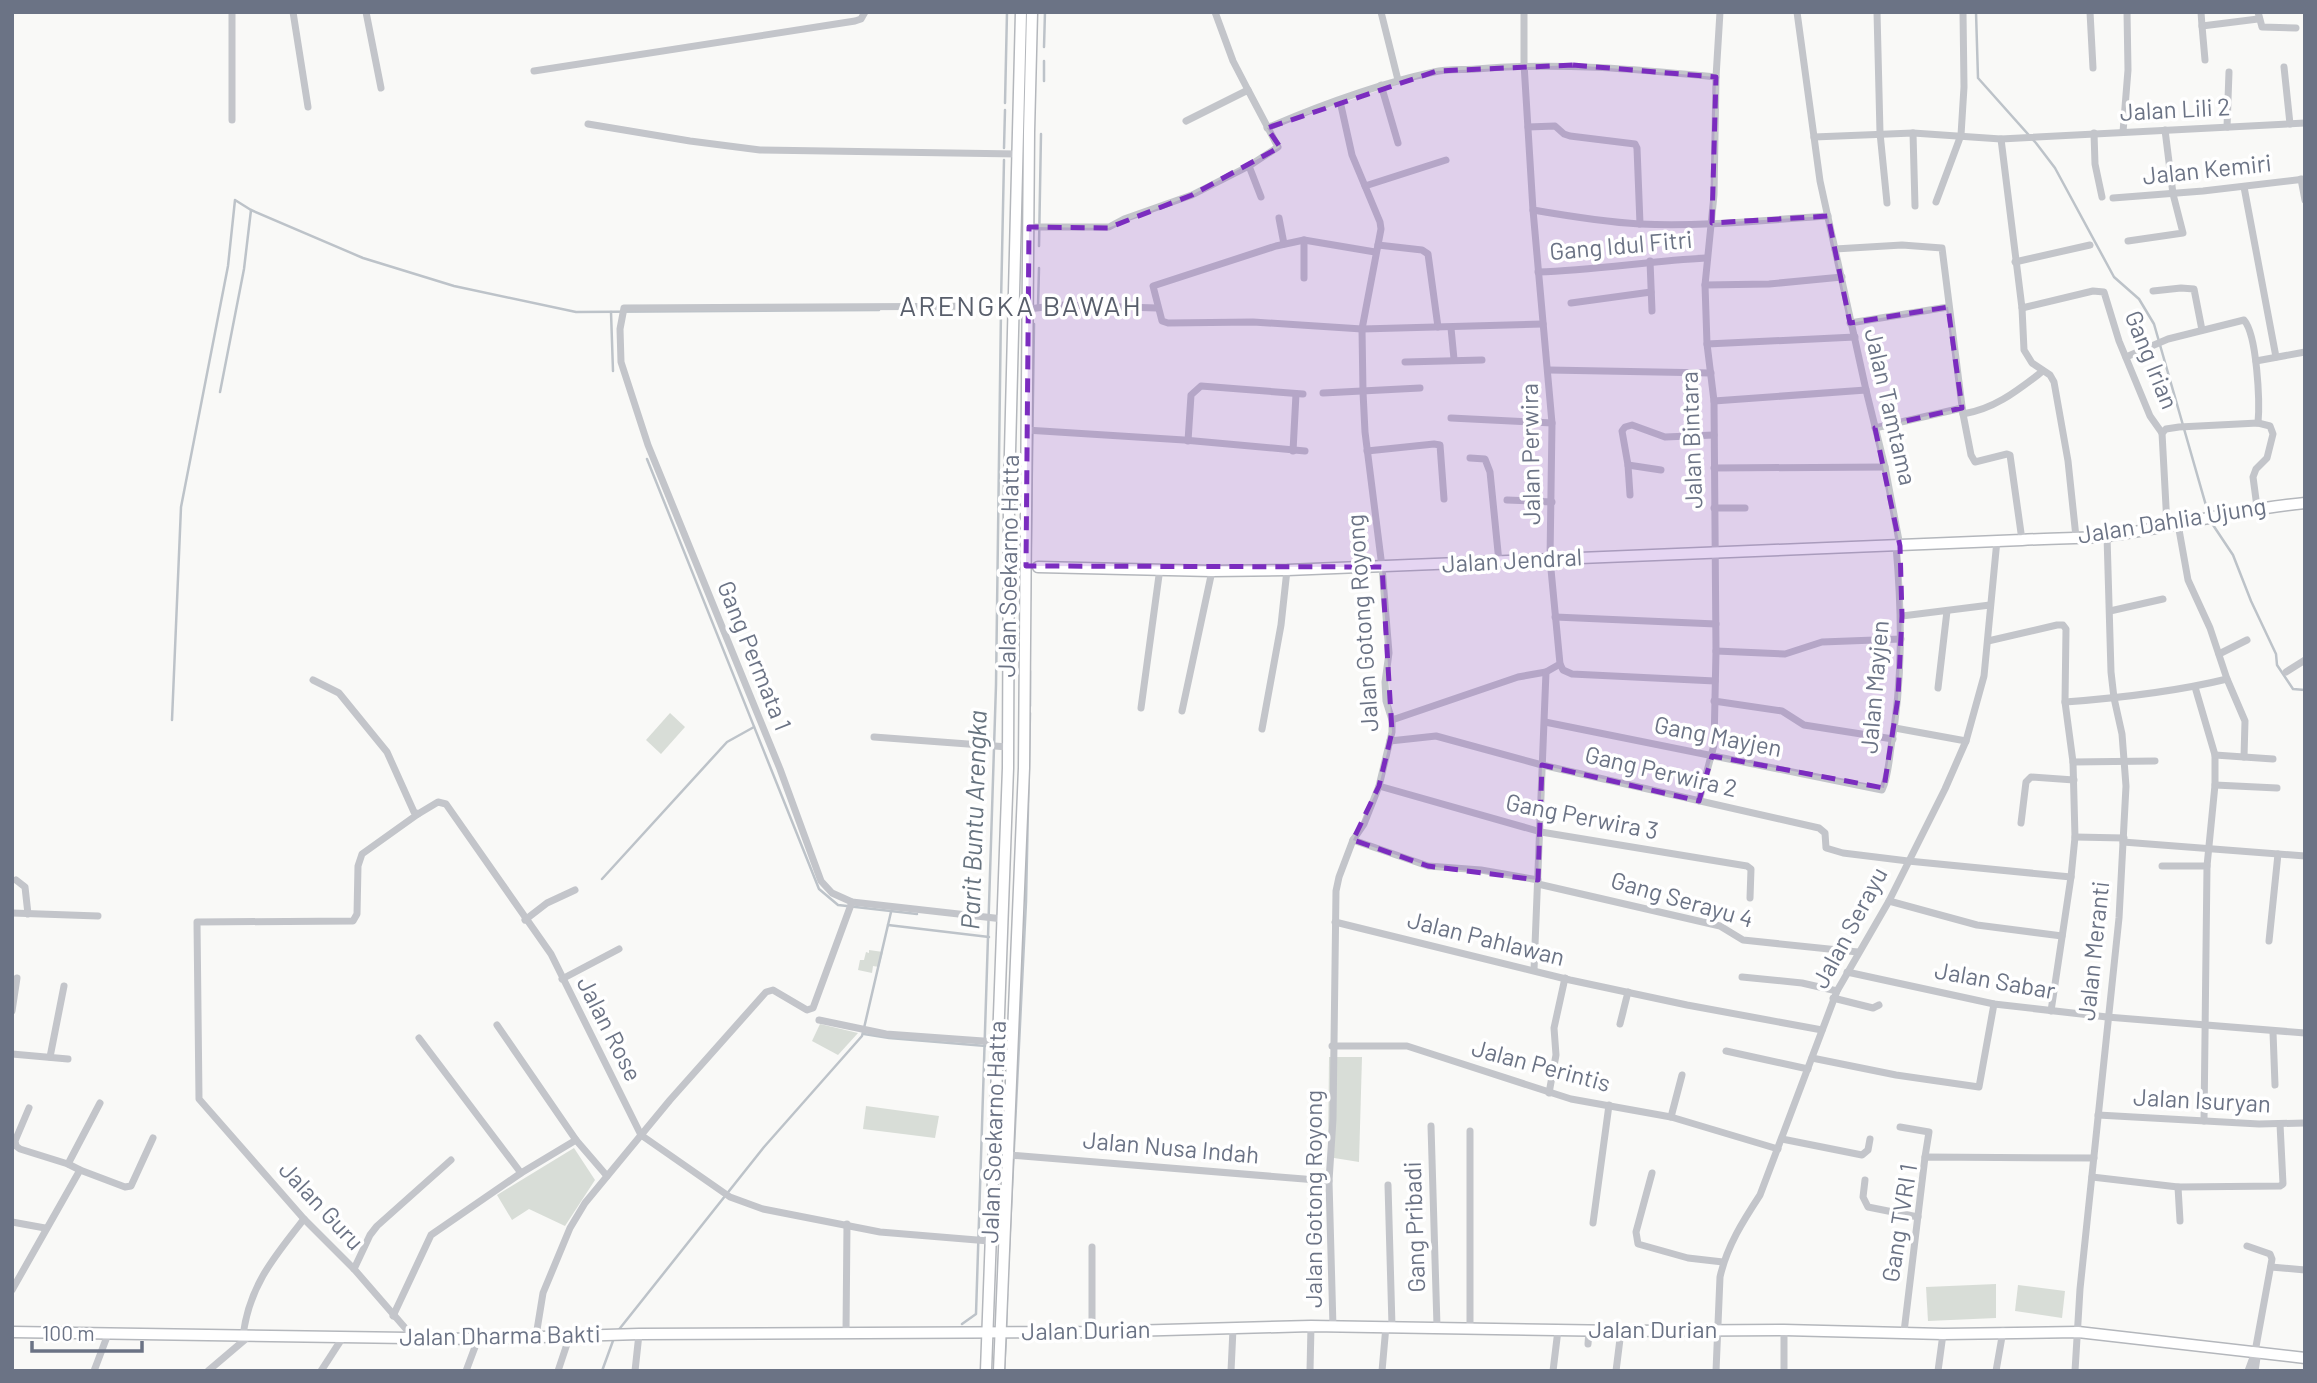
<svg xmlns="http://www.w3.org/2000/svg" width="2317" height="1383" font-family="Barlow,sans-serif">
<style>
.green{fill:#d8ddd7}
.lines{fill:none;stroke-linecap:round;stroke-linejoin:round}
.stream{stroke:#bdc3c9;stroke-width:2.5}
.major-casing{stroke:#b4b7bc;stroke-width:13}
.minor{stroke:#c3c5ca;stroke-width:7}
.major{stroke:#fff;stroke-width:10}
.marked{fill:#7b2cbf;fill-opacity:0.2;stroke:#7b2cbf;stroke-width:5;stroke-dasharray:14 9;stroke-linejoin:round}
.labels{text-anchor:middle;stroke-width:7;stroke-linejoin:round;paint-order:stroke}
.street-label{font-size:24px;fill:#6b7385;stroke:#fff}
.water-label{font-size:26px;font-style:italic;fill:#67737f;stroke:#fff}
.quarter-label{font-size:28px;letter-spacing:2px;fill:#585e6b;stroke:#fff}
</style>
<rect width="100%" height="100%" fill="#f9f9f7"/>
<g class="green">
<path d="M670,713L685,727L661,754L646,740Z"/>
<path d="M869,950L883,952L879,967L873,966L872,973L858,970L860,960H864L866,952L869,953Z"/>
<path d="M820,1024L858,1033L838,1055L812,1041Z"/>
<path d="M1329,1057H1362L1359,1162L1328,1157Z"/>
<path d="M866,1106L939,1116L935,1138L863,1129Z"/>
<path d="M574,1148L595,1180L565,1226L529,1209L512,1220L497,1195Z"/>
<path d="M1996,1284V1318L1928,1321L1926,1287Z"/>
<path d="M2018,1285L2065,1291L2062,1318L2015,1311Z"/>
</g>
<g class="lines">
<g class="stream">
<path d="M1976,12L1978,78L2036,143L2055,168L2114,277L2139,299L2154,324L2209,516"/>
<path d="M1044,47L1045,12"/>
<path d="M1044,81V61"/>
<path d="M1005,103L1007,12"/>
<path d="M1004,148L1005,110"/>
<path d="M1039,246L1041,134"/>
<path d="M1001,303L1004,160"/>
<path d="M1038,307L1039,268"/>
<path d="M611,312L613,371"/>
<path d="M220,392L244,269L251,210"/>
<path d="M647,459L819,889L838,905L917,914"/>
<path d="M2211,522L2233,555L2251,601L2276,654L2277,665L2293,689L2305,690"/>
<path d="M1030,600L1034,324"/>
<path d="M1030,671V706"/>
<path d="M172,720L181,507L228,266L235,200L251,210L363,258L454,286L576,312L879,310"/>
<path d="M602,879L727,742L754,727"/>
<path d="M888,925L989,937"/>
<path d="M864,1028L891,912"/>
<path d="M864,1034L889,1038L986,1046"/>
<path d="M1008,1269L1026,902L1030,713"/>
<path d="M962,1324L976,1314L996,685L1001,309"/>
<path d="M1006,1329L1007,1294"/>
<path d="M617,1332L764,1147L862,1036L863,1032"/>
<path d="M602,1371L614,1338"/>
<path d="M1004,1371L1006,1336"/>
</g>
<defs>
<g id="major">
<path d="M1038,567L1212,571L1287,570L2022,540C2050,538 2080,539 2108,536C2174,527 2238,509 2305,503"/>
<path d="M12,1332L478,1339L639,1334L1092,1332L1311,1326L1621,1331L1784,1330L1943,1334L2078,1332L2305,1358"/>
<path d="M986,1371L1008,768L1009,492L1021,12"/>
<path d="M999,1371L1024,768L1029,132L1032,12"/>
</g>
</defs>
<use href="#major" class="major-casing"/>
<g class="minor">
<path d="M293,12L308,107"/>
<path d="M366,12L381,88"/>
<path d="M1215,12L1233,61L1248,90"/>
<path d="M1381,12L1398,80"/>
<path d="M1797,12L1820,181L1866,390L1885,467L1900,546"/>
<path d="M1877,12L1880,133L1887,203"/>
<path d="M2090,12L2093,68"/>
<path d="M2201,12L2202,26L2258,19"/>
<path d="M2258,12L2262,27L2296,28"/>
<path d="M2202,26L2205,60"/>
<path d="M2284,67L2290,124"/>
<path d="M534,71L855,21L861,19L865,12"/>
<path d="M1381,85L1398,143"/>
<path d="M232,120V12"/>
<path d="M588,124L690,141L760,150L1017,154"/>
<path d="M1528,127L1555,126L1564,134L1570,136L1635,144L1637,148L1640,224"/>
<path d="M2227,127L2229,72"/>
<path d="M1267,128C1321,105 1377,84 1434,72C1447,69 1463,70 1476,69C1557,62 1636,69 1716,77"/>
<path d="M2123,132L2128,70L2127,12"/>
<path d="M1913,133L1915,206"/>
<path d="M2094,133L2095,164L2102,197"/>
<path d="M1814,137L1913,133L2001,139L2305,123"/>
<path d="M2001,139L2022,308L2024,350L2032,363L2050,375L2054,382L2068,461L2076,537"/>
<path d="M1249,166L1261,197"/>
<path d="M2301,179L2305,200"/>
<path d="M1365,186L1446,160"/>
<path d="M2244,187L2276,357"/>
<path d="M2113,198L2203,191L2305,179"/>
<path d="M1936,202L1961,135L1964,87L1963,12"/>
<path d="M1533,210C1568,216 1604,222 1640,224C1702,227 1765,220 1828,216"/>
<path d="M1279,218L1284,244"/>
<path d="M1029,227H1109L1124,219L1192,195L1249,166L1278,147L1248,90L1186,121"/>
<path d="M1304,240V278"/>
<path d="M2128,241L2183,233L2173,194L2165,130"/>
<path d="M1378,245L1422,250L1428,254L1438,327"/>
<path d="M1835,249L1902,245L1942,248L1963,414L1971,455L1975,462L2007,454L2010,455L2022,540"/>
<path d="M1375,252L1304,240L1276,246L1153,286L1162,321L1168,323L1253,322L1362,329L1543,324"/>
<path d="M1650,261L1652,311"/>
<path d="M2015,262L2090,245"/>
<path d="M1538,272C1595,270 1650,261 1706,258"/>
<path d="M1705,285L1769,284L1842,277"/>
<path d="M2153,291L2181,288L2194,289L2202,330"/>
<path d="M1571,303L1651,292"/>
<path d="M2022,308L2093,291L2104,292L2119,341L2150,416L2162,433L2167,525"/>
<path d="M1029,309L1060,305L1157,308"/>
<path d="M1850,323L1948,307"/>
<path d="M1451,328L1454,359"/>
<path d="M1707,344L1855,337"/>
<path d="M2126,357L2168,339L2244,320C2257,335 2260,401 2258,423"/>
<path d="M2256,361L2305,352"/>
<path d="M1405,362L1482,360"/>
<path d="M1549,370L1711,373"/>
<path d="M1323,393L1420,388"/>
<path d="M1714,401L1866,390"/>
<path d="M1963,414C1995,409 2018,390 2043,371"/>
<path d="M1451,418L1552,423"/>
<path d="M1875,428L1962,408"/>
<path d="M1026,430L1184,440L1305,451"/>
<path d="M2162,433L2166,429L2179,427L2258,423L2270,426L2273,434L2267,458L2256,469L2253,477L2257,507"/>
<path d="M1188,441L1191,395L1201,386L1303,394"/>
<path d="M1293,451L1296,394"/>
<path d="M1367,451L1434,444L1440,445L1444,499"/>
<path d="M1470,458L1485,459L1490,472L1499,562"/>
<path d="M1628,465L1661,470"/>
<path d="M1714,468L1885,467"/>
<path d="M1630,495L1628,465L1622,431L1625,427L1632,425L1665,437L1714,435"/>
<path d="M1507,500L1552,502"/>
<path d="M1714,508H1745"/>
<path d="M2178,524L2188,580L2210,628L2227,679L2245,721L2244,757"/>
<path d="M2110,611L2163,599"/>
<path d="M1902,616L1990,605"/>
<path d="M1555,617L1716,624"/>
<path d="M1988,641L2057,625H2063L2066,629L2065,702L2073,762L2075,837L2071,877L2051,1011"/>
<path d="M1716,651L1785,654L1822,642L1901,639"/>
<path d="M2219,654L2247,640"/>
<path d="M1560,664L1563,670L1572,674L1715,681"/>
<path d="M2286,672L2305,660"/>
<path d="M313,680L339,693L387,752L414,812L418,814L438,802L446,804L551,954L641,1135L730,1197L763,1209L880,1232L989,1241"/>
<path d="M2195,687L2215,755V785L2207,866L2204,1121"/>
<path d="M1938,688L1947,611"/>
<path d="M1714,701L1782,711L1804,725L1893,739"/>
<path d="M2065,702C2120,698 2174,692 2227,679"/>
<path d="M1141,708L1160,568"/>
<path d="M1182,711L1212,571"/>
<path d="M1392,720L1518,677L1546,672L1560,664L1550,559L1552,423L1533,210L1524,64V12"/>
<path d="M1545,722L1882,790C1888,778 1889,761 1891,747C1903,680 1902,614 1896,546"/>
<path d="M1895,728L1966,741"/>
<path d="M1262,729L1281,625L1287,570"/>
<path d="M874,737L1008,747"/>
<path d="M1390,741L1436,736L1542,765L1819,828L1825,833L1826,848L1843,853L1908,861L2071,877"/>
<path d="M2215,755L2273,759"/>
<path d="M2073,762L2155,761"/>
<path d="M2215,785L2277,788"/>
<path d="M1379,786L1541,832L1747,866L1751,869L1750,898"/>
<path d="M1699,801L1714,745L1716,651L1714,401L1707,344L1705,285L1714,195L1716,77L1720,12"/>
<path d="M2021,823L2026,782L2031,777L2074,780"/>
<path d="M2075,837L2124,838"/>
<path d="M1353,840L1428,866L1481,870L1538,880"/>
<path d="M2123,842L2305,856"/>
<path d="M2162,866H2207"/>
<path d="M16,880L25,887L28,914"/>
<path d="M1538,884L1720,926L1743,940L1858,952"/>
<path d="M1889,901L1977,925L2062,936"/>
<path d="M12,913L98,916"/>
<path d="M1003,919L852,902L832,893L821,881L780,769L648,445L621,362L620,329L624,308L1013,306"/>
<path d="M525,920L547,903L575,890"/>
<path d="M1335,922L1570,980L1687,1005L1822,1030"/>
<path d="M2269,941L2278,854"/>
<path d="M1534,970L1546,672"/>
<path d="M1847,972L1994,1004L2107,1017L2305,1033"/>
<path d="M1742,977L1802,983L1837,991"/>
<path d="M562,979L619,949"/>
<path d="M1833,998L1873,1008L1879,1005"/>
<path d="M12,1011L17,978"/>
<path d="M819,1020L886,1034L997,1042"/>
<path d="M1620,1024L1628,992"/>
<path d="M497,1025L576,1140L607,1176"/>
<path d="M2273,1032L2275,1085"/>
<path d="M419,1038L521,1173"/>
<path d="M1332,1046H1407L1571,1099L1671,1117L1778,1149"/>
<path d="M1726,1051L1808,1069"/>
<path d="M12,1054L68,1059"/>
<path d="M50,1057L64,986"/>
<path d="M1812,1058L1896,1075L1979,1087L1994,1004"/>
<path d="M1549,1093L1556,1055L1554,1028L1565,978"/>
<path d="M29,1108L15,1141L16,1146L20,1149L68,1164"/>
<path d="M2098,1115L2259,1124L2305,1123"/>
<path d="M1671,1117L1682,1075"/>
<path d="M1431,1126L1437,1326"/>
<path d="M1900,1127L1929,1132L1925,1157"/>
<path d="M1470,1131V1327"/>
<path d="M1782,1139L1862,1155L1868,1150L1870,1139"/>
<path d="M1009,1155L1329,1181"/>
<path d="M80,1170L125,1187L131,1186L153,1138"/>
<path d="M1652,1173L1636,1232L1638,1244L1688,1258L1723,1262"/>
<path d="M2092,1177L2178,1187L2280,1186L2283,1184L2280,1124"/>
<path d="M1865,1180L1863,1197L1868,1207L1918,1217"/>
<path d="M1388,1185L1392,1326"/>
<path d="M2178,1187L2180,1221"/>
<path d="M12,1222L45,1228"/>
<path d="M1593,1223L1609,1105"/>
<path d="M2247,1246L2270,1254L2272,1259L2255,1352L2248,1371"/>
<path d="M2271,1267L2305,1270"/>
<path d="M354,1269L370,1235L377,1226L451,1160"/>
<path d="M12,1290L80,1170L68,1164L100,1103"/>
<path d="M393,1316L431,1235L521,1173L576,1140"/>
<path d="M1333,1327L1329,1181L1333,1119L1336,891L1339,877L1353,840L1364,824L1379,786L1392,732V720L1386,701L1385,682L1389,653L1382,567L1365,432L1363,392L1362,329L1381,229L1380,222L1352,155L1340,101"/>
<path d="M846,1332L847,1224"/>
<path d="M1092,1332V1247"/>
<path d="M1904,1332L1925,1157L2094,1158"/>
<path d="M243,1336C249,1286 274,1257 304,1219"/>
<path d="M536,1336L543,1293L570,1228L585,1203L670,1100L766,992L773,990L807,1010L813,1008L852,902"/>
<path d="M413,1337L354,1269L304,1219L199,1099L197,922L353,921L357,914L358,866L362,854L418,814"/>
<path d="M1588,1344L1589,1331"/>
<path d="M94,1371L108,1334"/>
<path d="M208,1371L248,1337"/>
<path d="M321,1371L343,1337"/>
<path d="M466,1371L478,1339"/>
<path d="M558,1371L570,1335"/>
<path d="M635,1371L639,1334"/>
<path d="M1231,1371L1233,1329"/>
<path d="M1310,1371L1311,1326"/>
<path d="M1382,1371L1386,1326"/>
<path d="M1553,1371L1558,1330"/>
<path d="M1616,1371L1621,1331"/>
<path d="M1716,1371L1720,1277C1727,1246 1743,1221 1760,1195L1837,991L1889,901L1945,789L1966,741L1984,676L1997,540"/>
<path d="M1784,1371V1330"/>
<path d="M1938,1371L1943,1334"/>
<path d="M1996,1371L2003,1331"/>
<path d="M2075,1371L2080,1289L2119,918L2126,786L2122,734L2114,698L2111,672L2107,536"/>
<path d="M2255,1371L2257,1358L2255,1352"/>
</g>
<use href="#major" class="major"/>
</g>
<path class="marked" d="M1573,65L1716,77L1712,223L1828,216L1850,323L1948,307L1962,408L1875,428L1900,546L1902,616L1898,698L1884,788L1712,756L1699,801L1542,765L1538,880L1428,866L1353,840L1379,786L1392,732L1382,567L1026,566L1029,227L1108,228L1192,195L1280,147L1267,128L1437,71Z"/>
<g class="labels">
<g class="street-label">
<text transform="translate(2175 110) rotate(-3)" y="8">Jalan Lili 2</text>
<text transform="translate(2207 170) rotate(-6)" y="8">Jalan Kemiri</text>
<text transform="translate(1621 246) rotate(-5)" y="8">Gang Idul Fitri</text>
<text transform="translate(2151 360) rotate(68)" y="8">Gang Irian</text>
<text transform="translate(1890 407) rotate(77)" y="8">Jalan Tamtama</text>
<text transform="translate(1692 440) rotate(-92)" y="8">Jalan Bintara</text>
<text transform="translate(1531 454) rotate(-91)" y="8">Jalan Perwira</text>
<text transform="translate(2172 521) rotate(-9)" y="8">Jalan Dahlia Ujung</text>
<text transform="translate(1512 561) rotate(-3)" y="8">Jalan Jendral</text>
<text transform="translate(1009 566) rotate(-89)" y="8">Jalan Soekarno Hatta</text>
<text transform="translate(1363 623) rotate(-94)" y="8">Jalan Gotong Royong</text>
<text transform="translate(754 656) rotate(68)" y="8">Gang Permata 1</text>
<text transform="translate(1875 687) rotate(-85)" y="8">Jalan Mayjen</text>
<text transform="translate(1718 737) rotate(11)" y="8">Gang Mayjen</text>
<text transform="translate(1661 772) rotate(13)" y="8">Gang Perwira 2</text>
<text transform="translate(1582 817) rotate(11)" y="8">Gang Perwira 3</text>
<text transform="translate(1682 900) rotate(16)" y="8">Gang Serayu 4</text>
<text transform="translate(1850 928) rotate(-62)" y="8">Jalan Serayu</text>
<text transform="translate(1486 939) rotate(14)" y="8">Jalan Pahlawan</text>
<text transform="translate(2094 951) rotate(-84)" y="8">Jalan Meranti</text>
<text transform="translate(1995 981) rotate(10)" y="8">Jalan Sabar</text>
<text transform="translate(609 1029) rotate(63)" y="8">Jalan Rose</text>
<text transform="translate(1541 1066) rotate(15)" y="8">Jalan Perintis</text>
<text transform="translate(2202 1101) rotate(3)" y="8">Jalan Isuryan</text>
<text transform="translate(994 1132) rotate(-88)" y="8">Jalan Soekarno Hatta</text>
<text transform="translate(1171 1148) rotate(5)" y="8">Jalan Nusa Indah</text>
<text transform="translate(1314 1199) rotate(-90)" y="8">Jalan Gotong Royong</text>
<text transform="translate(321 1206) rotate(47)" y="8">Jalan Guru</text>
<text transform="translate(1900 1223) rotate(-81)" y="8">Gang TVRI 1</text>
<text transform="translate(1415 1227) rotate(-92)" y="8">Gang Pribadi</text>
<text x="1653" y="1338">Jalan Durian</text>
<text transform="translate(1086 1331) rotate(-1)" y="8">Jalan Durian</text>
<text transform="translate(500 1336) rotate(-1)" y="8">Jalan Dharma Bakti</text>
</g>
<g class="water-label">
<text transform="translate(974 820) rotate(-88)" y="9">Parit Buntu Arengka</text>
</g>
<g class="quarter-label">
<text x="1021" y="316">ARENGKA BAWAH</text>
</g>
</g>
<rect width="2317" height="1383" fill="none" stroke="#6b7385" stroke-width="28"/>
<path d="M32 1341v10h110v-10" fill="none" stroke="#6b7385" stroke-width="3.5"/>
<text x="42" y="1341" font-size="21" fill="#6b7385" stroke="#ffffff" stroke-width="5" paint-order="stroke">100 m</text>
</svg>
